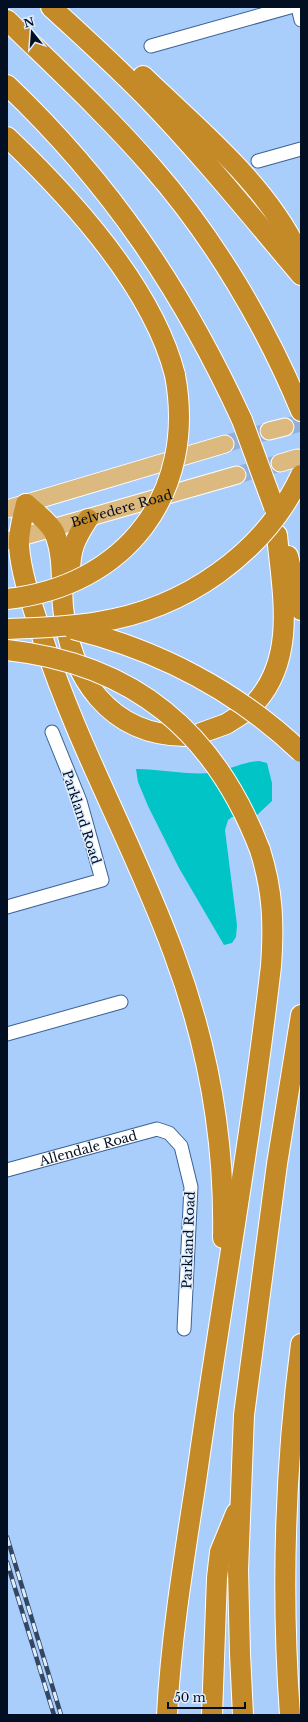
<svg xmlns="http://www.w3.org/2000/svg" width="308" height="1722" font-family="'Libre Baskerville',serif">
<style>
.water{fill:#00c4c5}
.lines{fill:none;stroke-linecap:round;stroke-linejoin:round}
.major-tunnel{stroke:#91b1db;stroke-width:17;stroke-dasharray:17 8;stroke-linecap:butt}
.minor-casing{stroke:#3a6295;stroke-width:15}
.major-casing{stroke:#fff;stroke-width:19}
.highway-casing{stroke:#fff;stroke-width:22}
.minor{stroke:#fff;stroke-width:13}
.major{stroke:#dcb97e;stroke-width:17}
.highway{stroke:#c48a28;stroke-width:20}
.rail-casing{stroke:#344762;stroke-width:4.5}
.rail{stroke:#dfedff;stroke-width:3;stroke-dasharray:9;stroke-linecap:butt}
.highway-bridge-casing{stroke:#fff;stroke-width:22;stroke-linecap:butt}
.highway-bridge{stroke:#c48a28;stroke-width:20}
.labels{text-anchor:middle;stroke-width:3;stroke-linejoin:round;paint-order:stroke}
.street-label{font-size:13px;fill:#020e22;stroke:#dfedff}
</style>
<rect width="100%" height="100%" fill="#aacefc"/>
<path class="water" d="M259,761L267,763L272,783V801L256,816L232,817L228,820L225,830L237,925L236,937L232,943L224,945L179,868L148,806L138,782L136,769C161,769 185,775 211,773C227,771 242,762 259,761Z"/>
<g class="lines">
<g class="major-tunnel">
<path d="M285,427L301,423"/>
<path d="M225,444L269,431"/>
<path d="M237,475L280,463"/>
</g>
<defs>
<g id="minor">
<path d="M298,7L301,20"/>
<path d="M151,46L290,7"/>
<path d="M258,161L301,149"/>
<path d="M7,907L102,880L80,801L52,732"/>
<path d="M7,1034L121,1002"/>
<path id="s1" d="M7,1170L157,1129L169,1133L181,1146L191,1187L184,1329"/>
</g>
<g id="major">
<path d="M269,431L285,427"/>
<path d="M280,463L297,458"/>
<path d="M7,509L225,444"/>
<path id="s2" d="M7,541L237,475"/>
</g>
<g id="highway">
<path d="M51,7C84,37 117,67 148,99C202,155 251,216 301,275"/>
<path d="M7,20C56,68 107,115 152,167C214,238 265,324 301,411"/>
<path d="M143,76C200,131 268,185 301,258"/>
<path d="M7,85C111,184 182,290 242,420"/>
<path d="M7,137C71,198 153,288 175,375"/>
<path d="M26,504C23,517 18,532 19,546C21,576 34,610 43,639C78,748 135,847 174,954C208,1045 225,1141 223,1238"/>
<path d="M26,504C35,512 48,521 54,532C64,554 61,583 63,607C70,677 109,735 185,736"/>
<path d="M288,556L301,610"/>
<path d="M70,574C70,549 75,539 88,519"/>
<path d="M256,702C297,656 282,591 277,535"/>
<path d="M201,733L226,724L245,712"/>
<path d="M167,1715C171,1637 184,1559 196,1481C220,1310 251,1139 271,966C274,924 273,891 260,850"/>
<path d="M212,1715L217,1578L220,1552L236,1513"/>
<path d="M243,1715L240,1654L238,1570L244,1415L277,1164L301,1015"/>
<path d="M290,1715C281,1591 285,1467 301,1344"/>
</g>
</defs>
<use href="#minor" class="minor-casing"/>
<use href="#major" class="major-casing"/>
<use href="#highway" class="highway-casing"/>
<use href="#minor" class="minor"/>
<use href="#major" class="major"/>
<use href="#highway" class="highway"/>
<defs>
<g id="rail">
<path d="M7,1537L61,1715"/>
<path d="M7,1562L54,1715"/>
</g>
</defs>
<use href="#rail" class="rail-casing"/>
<use href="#rail" class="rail"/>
<defs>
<g id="highway-bridge">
<path d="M242,420L274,507"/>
<path d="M7,599C126,586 197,493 175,375"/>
<path d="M7,629C37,628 68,627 98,622C184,609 264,554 301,475"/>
<path d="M73,629C158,650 237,691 301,752"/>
<path d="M7,650C134,664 215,732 260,850"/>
</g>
</defs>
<use href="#highway-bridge" class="highway-bridge-casing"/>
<use href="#highway-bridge" class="highway-bridge"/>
</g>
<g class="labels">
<g class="street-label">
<text dy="5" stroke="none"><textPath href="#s2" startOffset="119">Belvedere Road</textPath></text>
<text transform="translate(82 817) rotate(72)" y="5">Parkland Road</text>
<text dy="5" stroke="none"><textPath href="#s1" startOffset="84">Allendale Road</textPath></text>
<text transform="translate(188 1240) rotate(-88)" y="5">Parkland Road</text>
</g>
</g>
<rect width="308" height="1722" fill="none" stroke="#020e22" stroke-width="16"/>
<g transform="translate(32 32) rotate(343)" stroke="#dfedff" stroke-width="3" paint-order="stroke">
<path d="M0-3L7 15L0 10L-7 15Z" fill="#020e22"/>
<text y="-6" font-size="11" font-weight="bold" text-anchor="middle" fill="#020e22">N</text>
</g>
<path d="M168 1702v6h77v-6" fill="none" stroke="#020e22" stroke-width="2"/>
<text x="174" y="1702" font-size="12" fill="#020e22" stroke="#dfedff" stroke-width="3" paint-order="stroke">50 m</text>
</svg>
